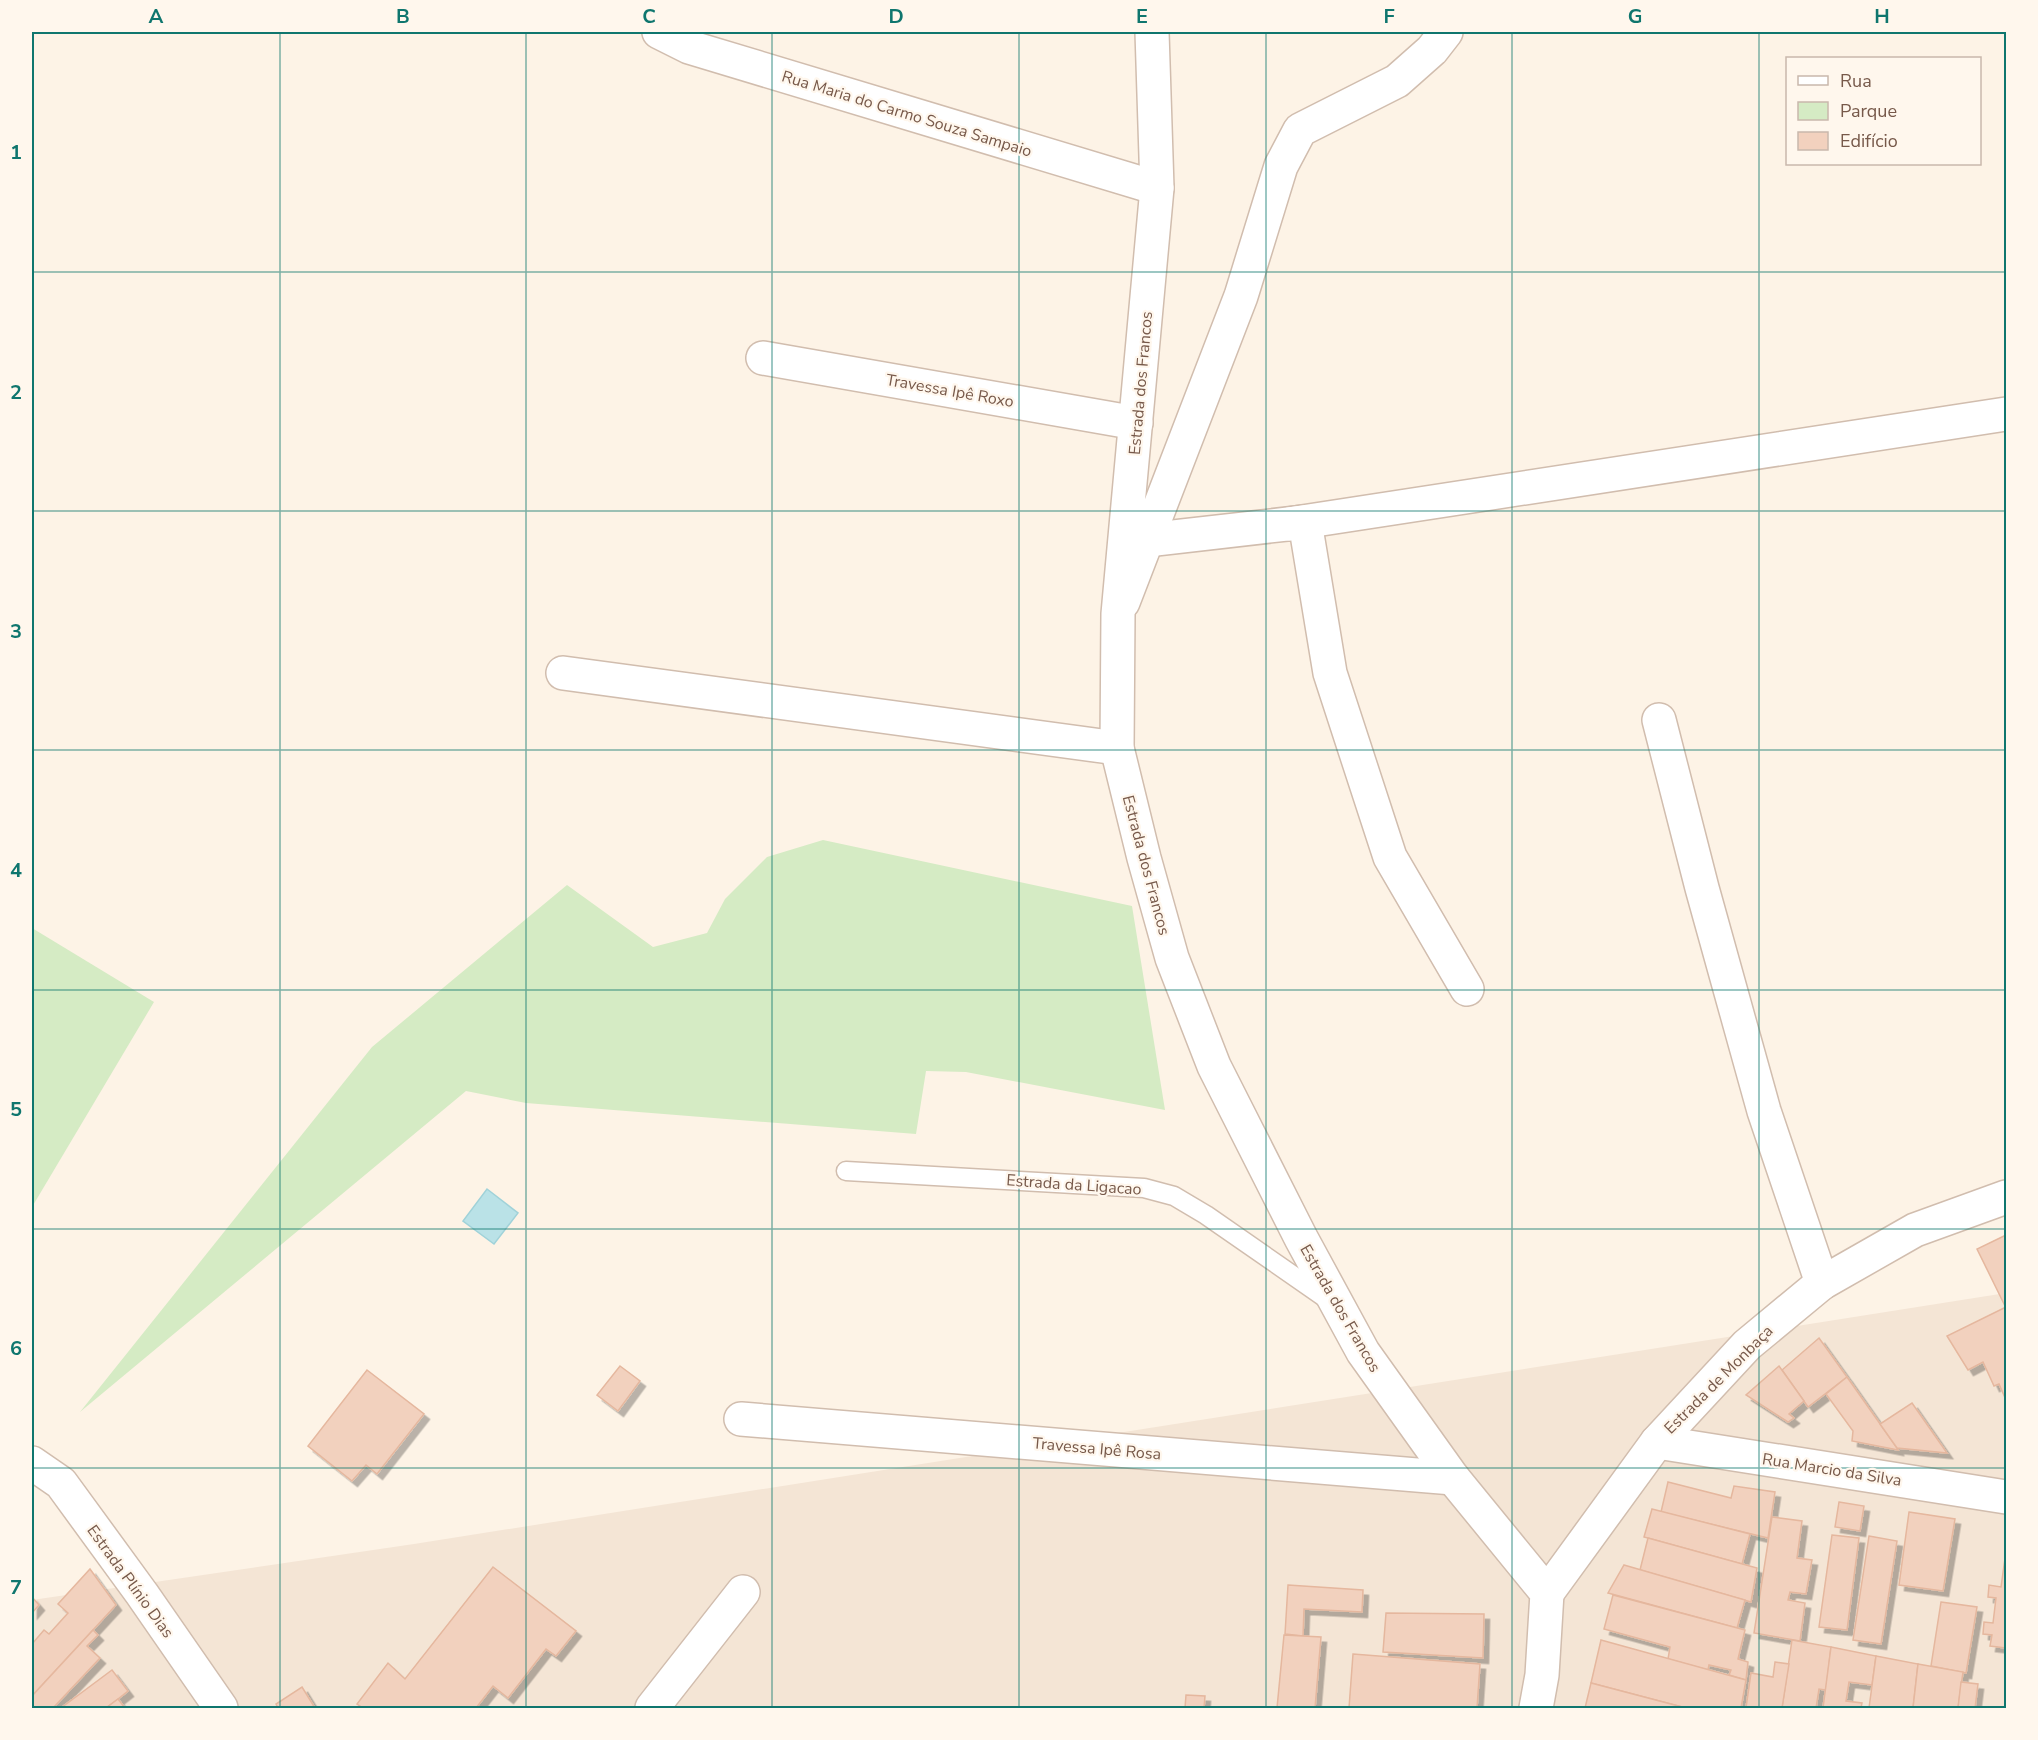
<svg xmlns="http://www.w3.org/2000/svg" width="2038" height="1740" font-family="'Nunito Sans',sans-serif">
<style>
.residential{fill:#f4e5d5}
.green{fill:#d5ebc4}
.water{fill:#bae2e7;stroke:#a0d2d9;stroke-width:1.5}
.building{fill:#f2d1be;stroke:#e5b79e;stroke-width:1.5;filter:url(#shadow)}
.lines{fill:none;stroke-linecap:round;stroke-linejoin:round}
.service-casing{stroke:#d1bdae;stroke-width:21}
.minor-casing{stroke:#d1bdae;stroke-width:36}
.tertiary-casing{stroke:#d1bdae;stroke-width:36}
.service{stroke:#fff;stroke-width:18}
.minor{stroke:#fff;stroke-width:33}
.tertiary{stroke:#fff;stroke-width:33}
.grid{fill:none;stroke:#0f766e;stroke-width:1.5;stroke-opacity:0.55}
.labels{text-anchor:middle;stroke-width:4.5;stroke-linejoin:round;paint-order:stroke}
.street-label{font-size:16px;fill:#77594a;stroke:#fff7ed}
.neatline{fill:none;stroke:#0f766e;stroke-width:2}
.grid-label{font-size:20px;text-anchor:middle;font-weight:bold;fill:#0f766e}
</style>
<defs>
<filter id="shadow"><feDropShadow dx="5.5" dy="5.5" stdDeviation="0" flood-color="#0004"/></filter>
</defs>
<rect width="100%" height="100%" fill="#fdf3e6"/>
<path class="residential" d="M2006,1293V1708H32V1600L414,1544Z"/>
<g class="green">
<path d="M823,840L1132,906L1165,1110L966,1072L926,1071L916,1134L526,1103L466,1091L80,1412L372,1047L567,885L653,947L707,933L725,899L767,857Z"/>
<path d="M32,928L154,1002L32,1207Z"/>
</g>
<path class="water" d="M487,1189L518,1213L494,1244L463,1221Z"/>
<g class="building">
<path d="M2006,1235V1308L1977,1249Z"/>
<path d="M2006,1307V1400L1999,1384L1994,1386L1983,1362L1968,1370L1947,1336Z"/>
<path d="M1819,1338L1847,1377L1808,1407L1782,1370Z"/>
<path d="M620,1366L640,1381L618,1411L597,1395Z"/>
<path d="M1779,1366L1804,1401L1789,1414L1794,1418L1788,1422L1746,1395Z"/>
<path d="M367,1370L424,1414L377,1474L366,1465L352,1481L308,1446Z"/>
<path d="M1847,1377L1897,1448L1898,1450L1852,1441L1853,1431L1826,1394Z"/>
<path d="M1912,1403L1947,1453L1897,1448L1880,1424Z"/>
<path d="M1668,1482L1731,1498L1734,1486L1775,1492L1768,1538L1661,1512Z"/>
<path d="M1839,1502L1864,1506L1860,1531L1835,1527Z"/>
<path d="M1652,1509L1750,1534L1742,1564L1644,1537Z"/>
<path d="M1909,1512L1955,1519L1943,1591L1899,1585Z"/>
<path d="M1772,1517L1802,1521L1797,1558L1812,1560L1806,1594L1790,1592L1788,1600L1805,1603L1800,1641L1754,1633Z"/>
<path d="M1832,1535L1859,1538L1847,1630L1819,1627Z"/>
<path d="M1869,1536L1897,1541L1881,1644L1853,1640Z"/>
<path d="M1648,1538L1757,1568L1751,1602L1640,1570Z"/>
<path d="M2006,1551V1648L1990,1646L1992,1635L1983,1634L1984,1622L1993,1623L1996,1598L1988,1597L1989,1585L2001,1587Z"/>
<path d="M1624,1565L1745,1600L1737,1628L1608,1593Z"/>
<path d="M493,1567L576,1631L556,1656L546,1649L508,1698L493,1686L476,1708H363L357,1704L388,1663L405,1679Z"/>
<path d="M90,1569L116,1605L32,1696V1644L44,1630L49,1634L68,1613L58,1604Z"/>
<path d="M1288,1585L1363,1590L1362,1612L1304,1609L1303,1636L1285,1634Z"/>
<path d="M1613,1595L1745,1630L1738,1659L1748,1662L1746,1680L1729,1675L1731,1670L1709,1665L1708,1670L1668,1659L1670,1647L1604,1629Z"/>
<path d="M32,1597L39,1605L32,1613Z"/>
<path d="M1941,1602L1977,1607L1966,1673L1931,1666Z"/>
<path d="M1386,1613L1484,1614L1483,1658L1383,1652Z"/>
<path d="M93,1630L98,1635L87,1646L100,1658L53,1708H32V1696Z"/>
<path d="M1284,1635L1321,1637L1315,1708H1277Z"/>
<path d="M1601,1640L1746,1680L1741,1708H1686L1591,1683Z"/>
<path d="M1792,1640L1831,1647L1826,1690L1819,1689L1816,1708H1782Z"/>
<path d="M1831,1647L1876,1656L1872,1685L1849,1682L1846,1701L1862,1703L1861,1708H1823Z"/>
<path d="M1353,1654L1480,1664L1477,1708H1349Z"/>
<path d="M1876,1656L1918,1664L1913,1708H1869Z"/>
<path d="M1775,1662L1789,1664L1782,1708H1746L1751,1673L1773,1677Z"/>
<path d="M1918,1664L1963,1672L1958,1708H1913Z"/>
<path d="M112,1670L128,1691L118,1699L106,1708H61Z"/>
<path d="M1961,1682L1978,1684L1975,1708H1958Z"/>
<path d="M1591,1683L1686,1708H1585Z"/>
<path d="M302,1687L315,1708H278L276,1704Z"/>
<path d="M1186,1695L1205,1696L1204,1708H1185Z"/>
<path d="M118,1699L125,1708H106Z"/>
</g>
<g class="lines">
<defs>
<path id="service" d="M846,1171L1144,1188L1174,1196L1206,1215L1327,1299"/>
<g id="minor">
<path d="M659,32L689,47L1157,188"/>
<path d="M763,358L1136,423"/>
<path d="M1289,524L2006,414"/>
<path d="M1147,540L1305,522L1330,673L1390,857L1467,989"/>
<path d="M1123,602L1241,296L1281,166L1300,130L1397,81L1432,50L1446,32"/>
<path d="M563,673L1117,748"/>
<path d="M1659,720L1702,888L1764,1111L1822,1283"/>
<path d="M741,1419L1453,1478"/>
<path d="M1657,1442L2006,1497"/>
<path d="M32,1463L61,1483L142,1594L221,1708"/>
<path d="M1547,1593L1657,1442L1747,1345L1822,1283L1915,1230L2006,1197"/>
<path d="M652,1708L743,1592"/>
</g>
<path id="tertiary" d="M1152,32L1157,188L1118,614L1117,748L1144,858L1172,958L1214,1066L1301,1238L1363,1352L1453,1478L1547,1593L1542,1675L1536,1708"/>
</defs>
<use href="#service" class="service-casing"/>
<use href="#minor" class="minor-casing"/>
<use href="#tertiary" class="tertiary-casing"/>
<use href="#service" class="service"/>
<use href="#minor" class="minor"/>
<use href="#tertiary" class="tertiary"/>
</g>
<path class="grid" d="M280,32V1708M526,32V1708M772,32V1708M1019,32V1708M1266,32V1708M1512,32V1708M1759,32V1708M32,272H2006M32,511H2006M32,750H2006M32,990H2006M32,1229H2006M32,1468H2006"/>
<g class="labels">
<g class="street-label">
<text transform="translate(907 113) rotate(17)" y="6">Rua Maria do Carmo Souza Sampaio</text>
<text transform="translate(1140 383) rotate(-85)" y="6">Estrada dos Francos</text>
<text transform="translate(950 390) rotate(10)" y="6">Travessa Ipê Roxo</text>
<text transform="translate(1147 865) rotate(75)" y="6">Estrada dos Francos</text>
<text transform="translate(1074 1184) rotate(4)" y="6">Estrada da Ligacao</text>
<text transform="translate(1341 1308) rotate(60)" y="6">Estrada dos Francos</text>
<text transform="translate(1718 1379) rotate(-45)" y="6">Estrada de Monbaça</text>
<text transform="translate(1097 1448) rotate(5)" y="6">Travessa Ipê Rosa</text>
<text transform="translate(1832 1469) rotate(9)" y="6">Rua Marcio da Silva</text>
<text transform="translate(131 1581) rotate(54)" y="6">Estrada Plínio Dias</text>
</g>
</g>
<rect width="2038" height="1740" fill="none" stroke="#fff7ed" stroke-width="66"/>
<rect x="1786" y="57" width="195" height="108" fill="#fff7ed" stroke="#c9b8ac" stroke-width="1.5"/>
<rect x="1798" y="76" width="30" height="9" fill="#ffffff" stroke="#c9b8ac" stroke-width="1.5"/>
<text x="1840" y="87" font-size="18" fill="#77594a">Rua</text>
<rect x="1798" y="102" width="30" height="18" fill="#d5ebc4" stroke="#c9b8ac" stroke-width="1.5"/>
<text x="1840" y="117" font-size="18" fill="#77594a">Parque</text>
<rect x="1798" y="132" width="30" height="18" fill="#f2d1be" stroke="#c9b8ac" stroke-width="1.5"/>
<text x="1840" y="147" font-size="18" fill="#77594a">Edifício</text>
<rect x="33" y="33" width="1972" height="1674" class="neatline"/>
<g class="grid-label">
<text x="156" y="23">A</text>
<text x="403" y="23">B</text>
<text x="649" y="23">C</text>
<text x="896" y="23">D</text>
<text x="1142" y="23">E</text>
<text x="1389" y="23">F</text>
<text x="1635" y="23">G</text>
<text x="1882" y="23">H</text>
<text x="16" y="159">1</text>
<text x="16" y="399">2</text>
<text x="16" y="638">3</text>
<text x="16" y="877">4</text>
<text x="16" y="1116">5</text>
<text x="16" y="1355">6</text>
<text x="16" y="1594">7</text>
</g>
</svg>
